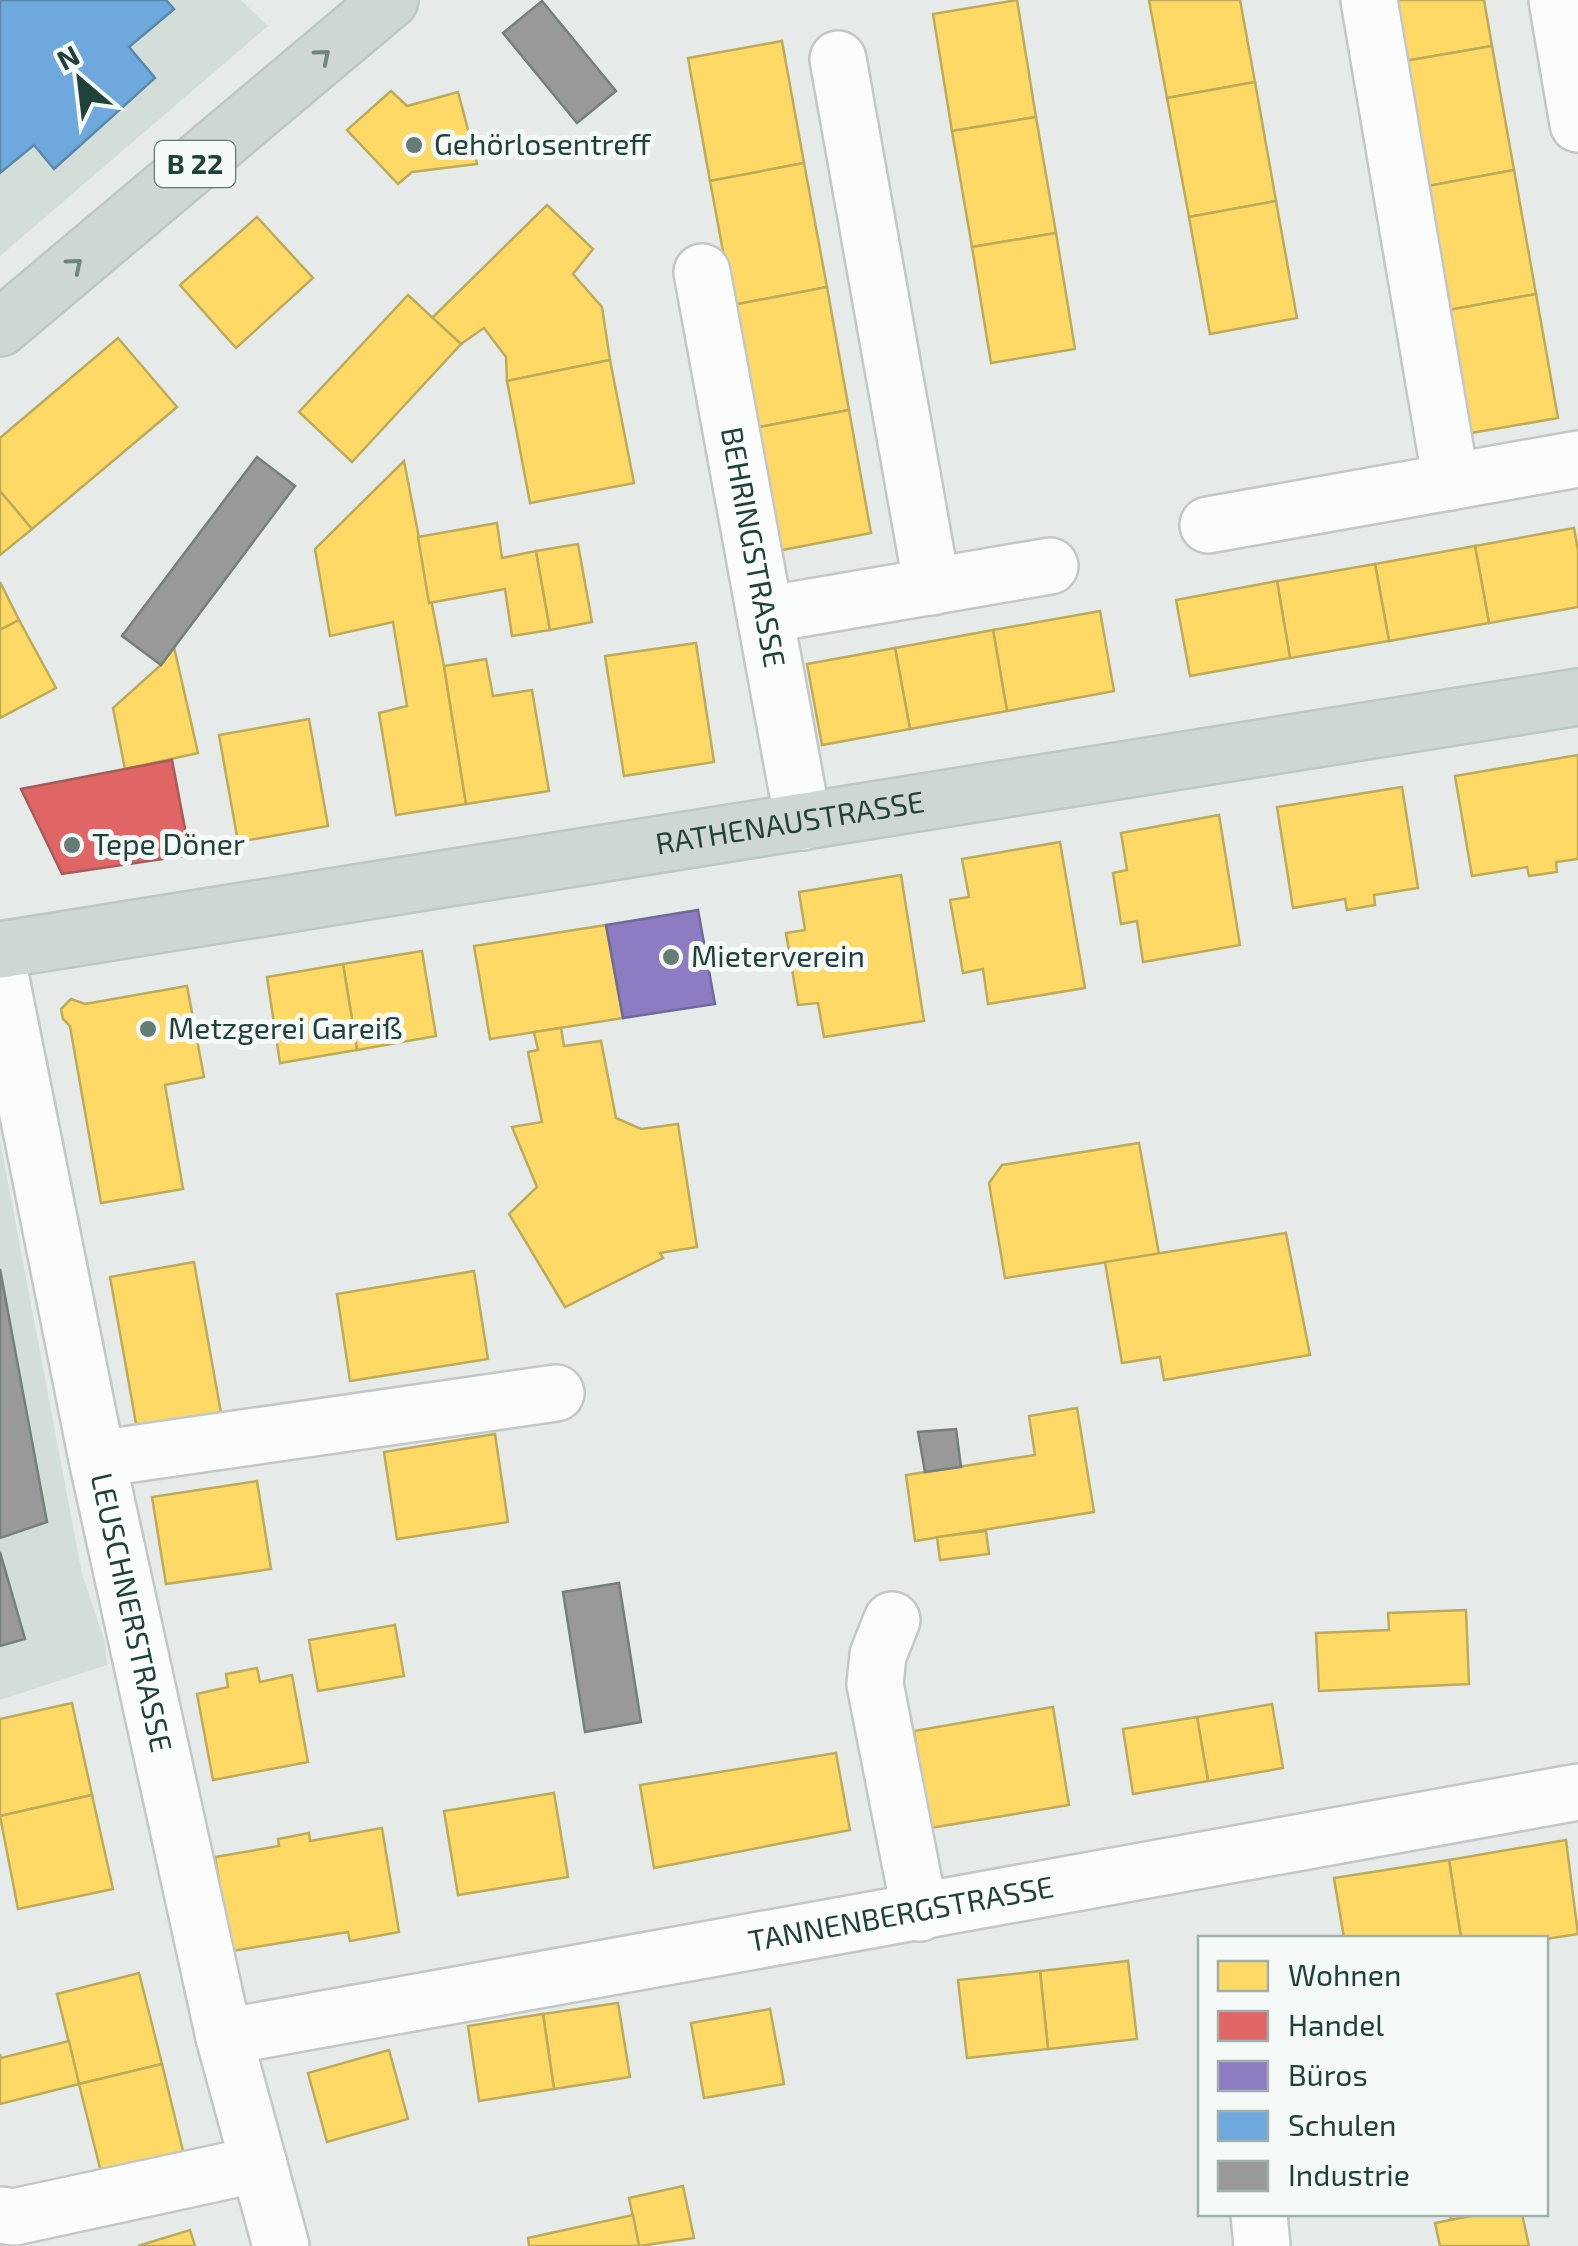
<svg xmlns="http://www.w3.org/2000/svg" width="1578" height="2246" font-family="'Exo 2',sans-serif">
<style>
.built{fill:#d3ded9}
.homes{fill:#ffd966;stroke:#bcac59;stroke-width:2.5}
.shops{fill:#e06666;stroke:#a75b59;stroke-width:2.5}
.offices{fill:#8e7cc3;stroke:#6d6b9a;stroke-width:2.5}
.schools{fill:#6fa8dc;stroke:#5889ab;stroke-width:2.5}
.industry{fill:#999;stroke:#757f7c;stroke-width:2.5}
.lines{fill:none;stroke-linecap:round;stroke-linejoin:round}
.minor-casing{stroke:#c3c8c6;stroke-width:60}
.major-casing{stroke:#bdc7c4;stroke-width:60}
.minor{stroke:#fbfcfc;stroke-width:55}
.major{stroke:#ced7d5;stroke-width:55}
.oneway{stroke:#6f8580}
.poi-dot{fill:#667d77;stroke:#f5faf8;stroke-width:4}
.labels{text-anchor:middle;stroke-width:10;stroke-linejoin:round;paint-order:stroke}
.shield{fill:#f5faf8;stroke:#617973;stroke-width:2.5}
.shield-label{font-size:28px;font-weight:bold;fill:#21423a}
.poi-label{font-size:30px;fill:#21423a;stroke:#f5faf8;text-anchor:start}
.street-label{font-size:30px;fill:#21423a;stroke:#f5faf8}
</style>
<rect width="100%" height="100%" fill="#e6ebe9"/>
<g class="built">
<path d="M0,0H241L268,26L0,256Z"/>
<path d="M0,1140L82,1574L105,1642L107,1665L0,1700Z"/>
</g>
<g class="homes">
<path d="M1017,0L1036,117L952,131L933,14Z"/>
<path d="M1149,0H1240L1255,82L1167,98Z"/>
<path d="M1394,0H1484L1492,46L1405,61Z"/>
<path d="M782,41L804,163L710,181L688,58Z"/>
<path d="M1492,46L1514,170L1428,186L1405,61Z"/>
<path d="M1255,82L1276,201L1189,217L1167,98Z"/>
<path d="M391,91L407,106L458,92L477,164L412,172L398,184L347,130Z"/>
<path d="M1036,117L1056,233L972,247L952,131Z"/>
<path d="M804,163L827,287L733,305L710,181Z"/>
<path d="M1514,170L1536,294L1449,310L1428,186Z"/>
<path d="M1276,201L1297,318L1210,334L1189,217Z"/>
<path d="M547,205L593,249L573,274L602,307L610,360L507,381L506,357L484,328L461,344L432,318Z"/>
<path d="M257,217L313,278L236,348L180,285Z"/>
<path d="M1056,233L1075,349L991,363L972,247Z"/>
<path d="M827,287L849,410L754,428L733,305Z"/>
<path d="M1536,294L1558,418L1471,433L1449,310Z"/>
<path d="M408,295L461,344L352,462L299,412Z"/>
<path d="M118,338L177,407L32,529L0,491V438Z"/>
<path d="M610,360L634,483L530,503L507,381Z"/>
<path d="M849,410L871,533L777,551L754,428Z"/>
<path d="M404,461L444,666L466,804L396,815L379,713L407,706L393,622L330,636L315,549Z"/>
<path d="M0,491L32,529L0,555Z"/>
<path d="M497,523L502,558L536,551L550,630L512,636L505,589L429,603L418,537Z"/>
<path d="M1574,528L1578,550V607L1489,623L1475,546Z"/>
<path d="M578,544L592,622L550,630L536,551Z"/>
<path d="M1475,546L1489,623L1389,641L1375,564Z"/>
<path d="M1375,564L1389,641L1290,658L1277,581Z"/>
<path d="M1277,581L1290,658L1190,676L1176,600Z"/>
<path d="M0,582L19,620L0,630Z"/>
<path d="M1100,611L1114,691L1007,711L993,630Z"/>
<path d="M19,620L56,688L0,718V630Z"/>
<path d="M993,630L1007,711L910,729L895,648Z"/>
<path d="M696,643L714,762L624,776L605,656Z"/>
<path d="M174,647L198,753L125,769L113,708L161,665Z"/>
<path d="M895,648L910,729L822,745L807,664Z"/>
<path d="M486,659L493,696L532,690L549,791L466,804L444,666Z"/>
<path d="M309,719L328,826L238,842L219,735Z"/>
<path d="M1578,755V859L1556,862L1557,872L1529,876L1527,867L1472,876L1455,776Z"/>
<path d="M1402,787L1418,888L1374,895L1375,905L1347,910L1345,899L1293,908L1277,807Z"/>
<path d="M1219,815L1240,945L1143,962L1137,921L1121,924L1113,873L1127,870L1121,833Z"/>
<path d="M1060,842L1085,988L988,1004L983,969L963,973L950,900L969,897L962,859Z"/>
<path d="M901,875L924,1021L824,1037L818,1003L798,1005L786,933L805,930L799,892Z"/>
<path d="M606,925L623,1018L490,1039L474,946Z"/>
<path d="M422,951L436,1036L357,1050L343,964Z"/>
<path d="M343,964L357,1050L280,1063L267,977Z"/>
<path d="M187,986L204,1077L165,1085L183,1189L101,1203L70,1026L63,1019L61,1009L71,999L85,1004Z"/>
<path d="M561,1028L564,1046L601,1041L616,1118L641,1129L678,1124L697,1247L660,1253L663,1258L565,1307L509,1214L537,1187L512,1127L542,1122L528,1052L538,1050L534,1032Z"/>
<path d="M1139,1143L1159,1254L1005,1278L989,1183L1002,1165Z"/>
<path d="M1286,1233L1310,1355L1164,1380L1160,1357L1122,1363L1105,1262Z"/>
<path d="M194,1262L221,1413L137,1429L110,1277Z"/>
<path d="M474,1271L488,1359L350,1381L337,1294Z"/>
<path d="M1077,1408L1094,1512L915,1541L906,1475L1035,1455L1029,1416Z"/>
<path d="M495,1434L508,1522L397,1539L384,1452Z"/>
<path d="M257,1481L271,1569L166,1584L152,1497Z"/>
<path d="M986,1531L989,1554L940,1560L937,1537Z"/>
<path d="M1466,1610L1469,1684L1319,1691L1316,1633L1389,1630L1388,1613Z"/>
<path d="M395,1625L404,1676L318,1691L309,1640Z"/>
<path d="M257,1668L260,1682L292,1675L308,1762L213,1780L197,1694L228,1687L226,1674Z"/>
<path d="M72,1703L92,1795L0,1816V1719Z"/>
<path d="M1272,1704L1283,1768L1208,1781L1197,1717Z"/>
<path d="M1053,1707L1069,1805L930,1828L914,1731Z"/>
<path d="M1197,1717L1208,1781L1133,1794L1123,1729Z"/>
<path d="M836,1753L850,1830L654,1868L640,1785Z"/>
<path d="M554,1793L568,1877L458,1895L444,1811Z"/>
<path d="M92,1795L113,1889L18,1909L0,1816Z"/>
<path d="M382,1828L399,1932L350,1941L348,1932L231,1951L215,1857L279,1846L278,1839L309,1833L310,1841Z"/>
<path d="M1566,1840L1578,1934L1546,1939L1461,1938L1449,1860Z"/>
<path d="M1449,1860L1461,1938H1344L1334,1878Z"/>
<path d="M1128,1961L1137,2039L1048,2049L1040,1971Z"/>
<path d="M1040,1971L1048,2049L967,2058L958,1980Z"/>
<path d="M139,1973L162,2064L79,2084L57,1994Z"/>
<path d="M618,2003L630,2077L554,2089L543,2014Z"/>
<path d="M770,2009L784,2084L704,2098L691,2023Z"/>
<path d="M543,2014L554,2089L479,2101L468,2026Z"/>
<path d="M69,2041L79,2084L0,2104V2054L1,2058Z"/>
<path d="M389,2050L408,2119L327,2142L308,2073Z"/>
<path d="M162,2064L184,2155L102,2176L79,2084Z"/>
<path d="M683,2186L694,2238L639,2246L629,2198Z"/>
<path d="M1450,2214H1481L1451,2220Z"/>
<path d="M1481,2214H1522L1529,2246H1440L1435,2223Z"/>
<path d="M633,2215L639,2246H529L528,2238Z"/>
<path d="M190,2230L195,2246H138Z"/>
</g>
<path class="shops" d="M172,760L190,855L62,874L21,789Z"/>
<path class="offices" d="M698,910L715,1004L623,1018L606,925Z"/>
<path class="schools" d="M0,0H166L174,9L129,47L155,78L54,169L34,145L0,173Z"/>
<g class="industry">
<path d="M542,1L616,91L577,123L503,33Z"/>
<path d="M257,457L295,486L161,665L122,636Z"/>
<path d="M0,1269L47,1522L0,1538Z"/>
<path d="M956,1429L961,1467L925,1472L918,1432Z"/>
<path d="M0,1552L25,1639L0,1646Z"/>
<path d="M619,1583L641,1722L585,1732L563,1592Z"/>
</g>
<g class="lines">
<defs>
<g id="minor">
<path d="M1369,0L1451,482"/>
<path d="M1557,0L1578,124"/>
<path d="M838,59L932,587"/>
<path id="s1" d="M702,272L803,822"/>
<path d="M1208,525L1578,459"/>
<path d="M765,615L1050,566"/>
<path id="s2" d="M0,974L97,1459L224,2037L281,2246"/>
<path d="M97,1459L556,1393"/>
<path d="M892,1620L878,1655L875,1684L920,1913"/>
<path id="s3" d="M224,2037L1578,1792"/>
<path d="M1259,2214L1262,2246"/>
<path d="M0,2215L14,2217L259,2164"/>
</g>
<g id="major">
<path d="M0,328L390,0"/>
<path id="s4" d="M0,950L1578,697"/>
</g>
</defs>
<use href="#minor" class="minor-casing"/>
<use href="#major" class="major-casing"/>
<use href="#minor" class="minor"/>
<use href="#major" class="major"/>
</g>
<defs><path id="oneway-chevron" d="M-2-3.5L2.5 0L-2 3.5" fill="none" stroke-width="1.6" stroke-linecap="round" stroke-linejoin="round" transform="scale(2.5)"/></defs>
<g class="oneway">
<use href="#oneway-chevron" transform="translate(323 56) rotate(-40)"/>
<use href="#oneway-chevron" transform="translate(75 265) rotate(-40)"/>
</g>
<g class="poi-dot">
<circle cx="414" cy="145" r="10"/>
<circle cx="72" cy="845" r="10"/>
<circle cx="671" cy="957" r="10"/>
<circle cx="148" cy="1029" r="10"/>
</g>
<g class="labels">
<rect class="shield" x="155" y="141" width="80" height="46" rx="8"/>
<g class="shield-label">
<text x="195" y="174">B 22</text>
</g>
<g class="poi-label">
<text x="434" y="155">Gehörlosentreff</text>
<text x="92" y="855">Tepe Döner</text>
<text x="691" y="967">Mieterverein</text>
<text x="168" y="1039">Metzgerei Gareiß</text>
</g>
<g class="street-label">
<text dy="10" stroke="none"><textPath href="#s1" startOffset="280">BEHRINGSTRASSE</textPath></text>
<text dy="10" stroke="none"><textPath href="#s4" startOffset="800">RATHENAUSTRASSE</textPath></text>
<text dy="10" stroke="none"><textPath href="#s2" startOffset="652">LEUSCHNERSTRASSE</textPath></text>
<text dy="10" stroke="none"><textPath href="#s3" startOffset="688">TANNENBERGSTRASSE</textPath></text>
</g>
</g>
<rect x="1198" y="1936" width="350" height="280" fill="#f5faf8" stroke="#a0b0ac" stroke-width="2.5"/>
<rect x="1218" y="1961" width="50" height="30" fill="#ffd966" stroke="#a0b0ac" stroke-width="2.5"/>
<text x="1288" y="1986" font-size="30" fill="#21423a">Wohnen</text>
<rect x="1218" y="2011" width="50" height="30" fill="#e06666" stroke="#a0b0ac" stroke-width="2.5"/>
<text x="1288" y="2036" font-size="30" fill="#21423a">Handel</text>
<rect x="1218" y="2061" width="50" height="30" fill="#8e7cc3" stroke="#a0b0ac" stroke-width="2.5"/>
<text x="1288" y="2086" font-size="30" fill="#21423a">Büros</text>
<rect x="1218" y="2111" width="50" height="30" fill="#6fa8dc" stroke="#a0b0ac" stroke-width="2.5"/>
<text x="1288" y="2136" font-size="30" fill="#21423a">Schulen</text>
<rect x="1218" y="2161" width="50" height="30" fill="#999999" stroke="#a0b0ac" stroke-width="2.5"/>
<text x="1288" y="2186" font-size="30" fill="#21423a">Industrie</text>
<g transform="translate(80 80) rotate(332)" stroke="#f5faf8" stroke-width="8" paint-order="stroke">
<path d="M0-8L18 38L0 25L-18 38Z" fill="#21423a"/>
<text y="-15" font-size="28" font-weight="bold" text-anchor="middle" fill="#21423a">N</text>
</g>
</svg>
